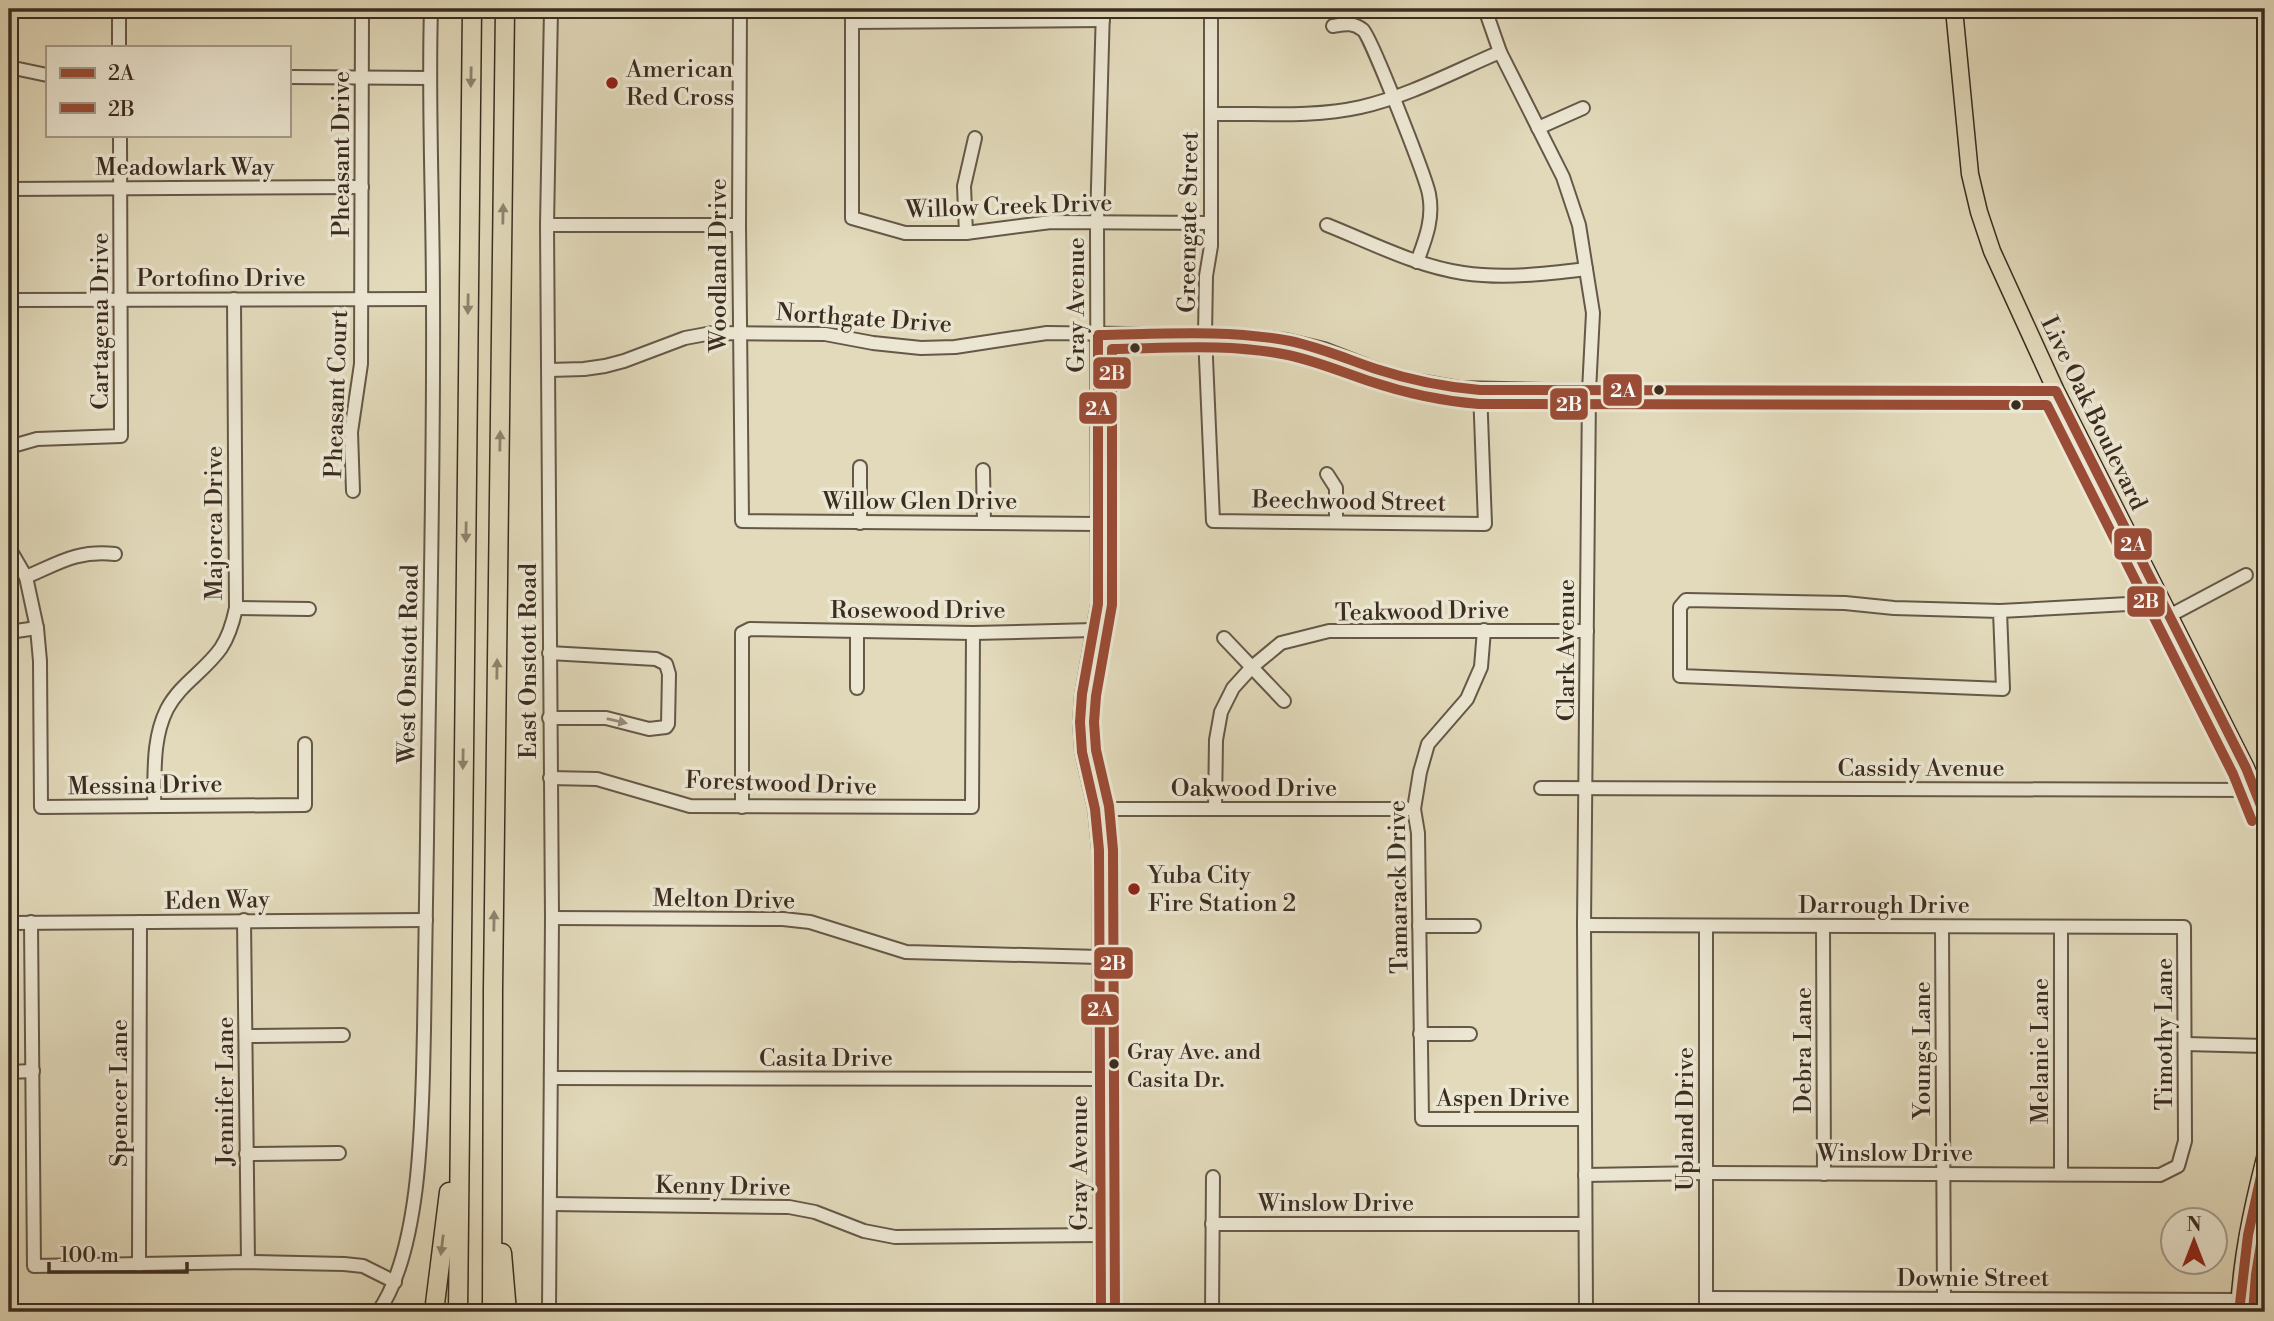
<svg xmlns="http://www.w3.org/2000/svg" width="2274" height="1321" font-family="'Libre Bodoni',serif">
<style>
.lines{fill:none;stroke-linecap:round;stroke-linejoin:round}
.minor-casing{stroke:#655848;stroke-width:16}
.major-casing{stroke:#3b2c21;stroke-width:19}
.highway-casing{stroke:#3b2c21;stroke-width:21}
.minor{stroke:#ece7d3;stroke-width:12}
.major{stroke:#e2dabb;stroke-width:16}
.highway{stroke:#e2dabb;stroke-width:18}
.bus-1-casing{stroke:#ece7d3;stroke-width:16}
.bus-2-casing{stroke:#ece7d3;stroke-width:16}
.bus-1{stroke:#9a4c36;stroke-width:10}
.bus-2{stroke:#9a4c36;stroke-width:10}
.oneway{fill:#8e836e}
.oneway2{fill:#948a7a}
.poi-dot{fill:#8f2418;stroke:#ece7d3;stroke-width:2.5}
.bus-dot{fill:#3b2c21;stroke:#ece7d3;stroke-width:2.5}
.labels{text-anchor:middle;stroke-width:7;stroke-linejoin:round;paint-order:stroke}
.bus-label{font-size:22px;fill:#3b2c21;stroke:#ece7d3;text-anchor:start}
.poi-label{font-size:24px;fill:#3b2c21;stroke:#ece7d3;text-anchor:start}
.street-label{font-size:24px;fill:#3b2c21;stroke:#ece7d3}
.line-badge{stroke:#ece7d3;stroke-width:2.5}
.badge-label{font-size:19px;text-anchor:middle;font-weight:bold;fill:#fff}
</style>
<rect width="100%" height="100%" fill="#e2dabb"/>
<filter id="stains"><feTurbulence type="fractalNoise" baseFrequency=".00286" numOctaves="4"/><feColorMatrix values="0 0 0 0 .2 0 0 0 0 .09 0 0 0 0 .02 0 0 0 .5 -.17"/></filter>
<radialGradient id="worn" r=".72"><stop offset=".6" stop-color="#630" stop-opacity="0"/><stop offset="1" stop-color="#630" stop-opacity=".3"/></radialGradient>
<g class="lines">
<defs>
<g id="minor">
<path d="M119,9V47"/>
<path d="M740,9L739,225L742,521L1098,524"/>
<path d="M852,9V218L905,233H966L1051,222L1211,223"/>
<path d="M1211,9V246L1206,276L1205,335L1213,521L1485,524L1480,390"/>
<path d="M1485,9L1500,52L1563,177L1579,225L1593,313L1589,391L1584,925L1586,1312"/>
<path d="M852,22L1103,20"/>
<path d="M1333,26C1345,24 1353,22 1363,30C1371,37 1426,178 1429,194C1434,219 1425,240 1417,262"/>
<path d="M9,67L47,75"/>
<path d="M289,77L429,78"/>
<path d="M1211,114C1260,113 1312,118 1361,107C1409,96 1455,71 1500,52"/>
<path d="M1538,128L1583,108"/>
<path d="M9,189L362,187"/>
<path d="M547,225H739"/>
<path d="M1327,225C1372,243 1416,266 1463,273C1504,279 1546,274 1586,269"/>
<path d="M966,233L964,186L975,138"/>
<path d="M9,300L433,299"/>
<path d="M549,370L584,369L605,366L624,361L685,338L712,333L825,334L873,343L921,348L955,347L1047,333L1205,335L1248,336L1286,340L1324,349L1383,372L1413,380L1459,388L1589,391H2056"/>
<path d="M9,447L37,439L121,436L120,135"/>
<path d="M860,467V523"/>
<path d="M983,470L984,523"/>
<path d="M1327,474L1336,488V522"/>
<path d="M353,491L351,432L361,364L362,9"/>
<path d="M9,548L26,577L37,628L40,661L41,807L305,805V744"/>
<path d="M26,577C59,563 77,550 115,554"/>
<path d="M236,608L309,609"/>
<path d="M2000,611L2003,689L1680,676V607L1686,600L1845,603L1894,608L2000,611L2128,604L2158,595"/>
<path d="M2169,616L2246,575"/>
<path d="M1484,630L1481,667L1467,699L1428,744L1420,772L1414,809L1418,833L1422,1119H1584"/>
<path d="M857,631V688"/>
<path d="M9,632L37,628"/>
<path d="M1224,638L1284,701"/>
<path d="M549,653L656,659L666,664L669,674L668,724L666,727L649,729L606,718H549"/>
<path d="M550,778L597,779L690,806L972,807L973,633"/>
<path d="M1541,788L2256,790"/>
<path d="M154,805C155,773 152,739 167,709C180,684 205,671 221,648C229,636 233,622 236,608L234,299"/>
<path d="M742,807V633L750,629L973,633L1094,630"/>
<path d="M1095,809H1414"/>
<path d="M1215,809L1216,740L1221,712L1233,688L1252,667L1281,643L1329,631H1587"/>
<path d="M552,918L783,919L810,922L906,952L1100,957"/>
<path d="M244,920L248,1262"/>
<path d="M31,922L34,1266L248,1262L344,1264L363,1266L395,1282"/>
<path d="M9,923L426,920"/>
<path d="M1584,925L2184,927L2185,1141L2178,1166L2160,1175L1706,1173L1585,1175"/>
<path d="M1419,926H1474"/>
<path d="M1706,926V1312"/>
<path d="M1823,926L1824,1174"/>
<path d="M1942,927L1944,1299"/>
<path d="M2061,927V1174"/>
<path d="M1420,1034H1470"/>
<path d="M246,1036L343,1035"/>
<path d="M2185,1044L2265,1046"/>
<path d="M9,1072L33,1071"/>
<path d="M551,1078L1100,1079"/>
<path d="M246,1154L339,1153"/>
<path d="M550,1204L789,1207L815,1212L864,1231L895,1237L1100,1235"/>
<path d="M1212,1224H1585"/>
<path d="M139,1265L140,922"/>
<path d="M1706,1298L2240,1300"/>
<path d="M378,1312C423,1248 422,1108 424,1030C425,966 426,902 427,839C429,659 434,479 433,299C433,202 428,105 431,9"/>
<path d="M549,1312L552,918L547,225L551,9"/>
<path d="M1101,1312L1099,850L1095,809L1082,752L1080,722L1082,694L1098,604L1097,223L1103,9"/>
<path d="M1212,1312L1213,1177"/>
</g>
<g id="major">
<path d="M1954,9L1970,174L1979,212L1992,251L2056,391L2246,768L2265,816"/>
<path d="M2239,1312C2241,1260 2252,1209 2265,1158"/>
</g>
<g id="highway">
<path d="M502,1253L507,1312"/>
<path d="M434,1312L449,1192"/>
<path d="M458,1312L472,9"/>
<path d="M492,1312L493,989L505,9"/>
</g>
</defs>
<use href="#minor" class="minor-casing"/>
<use href="#major" class="major-casing"/>
<use href="#highway" class="highway-casing"/>
<use href="#minor" class="minor"/>
<use href="#major" class="major"/>
<use href="#highway" class="highway"/>
<defs>
<g id="bus-1">
<path d="M1101,1312L1099,850L1095,809L1082,752L1080,722L1082,694L1098,604V335C1161,334 1227,329 1290,341C1319,347 1347,359 1376,369C1410,380 1444,387 1480,390L2056,391L2246,768L2265,816"/>
<path d="M2239,1312L2248,1235L2265,1158"/>
</g>
<g id="bus-2">
<path d="M1115,1312L1113,850L1109,806L1096,750L1094,722L1096,696L1112,605V349C1170,348 1230,343 1288,355C1316,361 1342,372 1369,381C1405,393 1441,401 1479,404L2047,405L2233,774L2252,821"/>
<path d="M2253,1312L2256,1275L2265,1219"/>
</g>
</defs>
<use href="#bus-1" class="bus-1-casing"/>
<use href="#bus-2" class="bus-2-casing"/>
<use href="#bus-1" class="bus-1"/>
<use href="#bus-2" class="bus-2"/>
</g>
<defs><path id="oneway-solid" d="M-6-.8H1V-3.2L6.5 0L1 3.2V.8H-6Z" transform="scale(1.75)"/></defs>
<g class="oneway">
<use href="#oneway-solid" transform="translate(471 77) rotate(91)"/>
<use href="#oneway-solid" transform="translate(503 214) rotate(-89)"/>
<use href="#oneway-solid" transform="translate(468 304) rotate(91)"/>
<use href="#oneway-solid" transform="translate(500 441) rotate(-89)"/>
<use href="#oneway-solid" transform="translate(466 532) rotate(91)"/>
<use href="#oneway-solid" transform="translate(497 669) rotate(-89)"/>
<use href="#oneway-solid" transform="translate(463 759) rotate(91)"/>
<use href="#oneway-solid" transform="translate(494 921) rotate(-89)"/>
<use href="#oneway-solid" transform="translate(442 1245) rotate(97)"/>
</g>
<use class="oneway2" href="#oneway-solid" transform="translate(617 721) rotate(13)"/>
<g class="poi-dot">
<circle cx="612" cy="83" r="7"/>
<circle cx="1134" cy="889" r="7"/>
</g>
<g class="bus-dot">
<circle cx="1135" cy="348" r="6"/>
<circle cx="1659" cy="390" r="6"/>
<circle cx="2016" cy="405" r="6"/>
<circle cx="1114" cy="1064" r="6"/>
</g>
<g class="labels">
<g class="bus-label">
<text x="1127" y="1059">Gray Ave. and<tspan x="1127" dy="28">Casita Dr.</tspan></text>
</g>
<g class="poi-label">
<text x="626" y="77">American<tspan x="626" dy="28">Red Cross</tspan></text>
<text x="1148" y="883">Yuba City<tspan x="1148" dy="28">Fire Station 2</tspan></text>
</g>
<g class="street-label">
<text transform="translate(341 154) rotate(-90)" y="8">Pheasant Drive</text>
<text x="185" y="175">Meadowlark Way</text>
<text transform="translate(1009 206) rotate(-2)" y="8">Willow Creek Drive</text>
<text transform="translate(1188 222) rotate(-89)" y="8">Greengate Street</text>
<text transform="translate(718 265) rotate(-90)" y="8">Woodland Drive</text>
<text x="221" y="286">Portofino Drive</text>
<text transform="translate(1076 305) rotate(-90)" y="8">Gray Avenue</text>
<text transform="translate(864 318) rotate(4)" y="8">Northgate Drive</text>
<text transform="translate(100 321) rotate(-90)" y="8">Cartagena Drive</text>
<text transform="translate(336 394) rotate(-88)" y="8">Pheasant Court</text>
<text transform="translate(2094 413) rotate(64)" y="8">Live Oak Boulevard</text>
<text x="920" y="509">Willow Glen Drive</text>
<text transform="translate(1349 501) rotate(1)" y="8">Beechwood Street</text>
<text transform="translate(214 523) rotate(-90)" y="8">Majorca Drive</text>
<text x="918" y="618">Rosewood Drive</text>
<text transform="translate(1422 611) rotate(-1)" y="8">Teakwood Drive</text>
<text transform="translate(1566 650) rotate(-90)" y="8">Clark Avenue</text>
<text transform="translate(528 661) rotate(-90)" y="8">East Onstott Road</text>
<text transform="translate(408 664) rotate(-89)" y="8">West Onstott Road</text>
<text x="1921" y="776">Cassidy Avenue</text>
<text transform="translate(781 783) rotate(2)" y="8">Forestwood Drive</text>
<text transform="translate(145 785) rotate(-1)" y="8">Messina Drive</text>
<text x="1254" y="796">Oakwood Drive</text>
<text transform="translate(1398 887) rotate(-91)" y="8">Tamarack Drive</text>
<text transform="translate(724 899) rotate(1)" y="8">Melton Drive</text>
<text transform="translate(217 900) rotate(-1)" y="8">Eden Way</text>
<text x="1884" y="913">Darrough Drive</text>
<text transform="translate(2164 1034) rotate(-90)" y="8">Timothy Lane</text>
<text transform="translate(1803 1050) rotate(-90)" y="8">Debra Lane</text>
<text transform="translate(1922 1050) rotate(-90)" y="8">Youngs Lane</text>
<text transform="translate(2040 1051) rotate(-90)" y="8">Melanie Lane</text>
<text x="826" y="1066">Casita Drive</text>
<text transform="translate(225 1091) rotate(-90)" y="8">Jennifer Lane</text>
<text transform="translate(119 1093) rotate(-90)" y="8">Spencer Lane</text>
<text x="1503" y="1106">Aspen Drive</text>
<text transform="translate(1685 1119) rotate(-90)" y="8">Upland Drive</text>
<text x="1895" y="1161">Winslow Drive</text>
<text transform="translate(1079 1163) rotate(-90)" y="8">Gray Avenue</text>
<text transform="translate(723 1186) rotate(1)" y="8">Kenny Drive</text>
<text x="1336" y="1211">Winslow Drive</text>
<text x="1973" y="1286">Downie Street</text>
</g>
</g>
<g class="line-badge">
<rect x="1092" y="356" width="40" height="34" rx="7" fill="#9a4c36"/>
<rect x="1602" y="373" width="41" height="34" rx="7" fill="#9a4c36"/>
<rect x="1549" y="387" width="40" height="34" rx="7" fill="#9a4c36"/>
<rect x="1078" y="391" width="40" height="34" rx="7" fill="#9a4c36"/>
<rect x="2113" y="527" width="40" height="34" rx="7" fill="#9a4c36"/>
<rect x="2126" y="585" width="40" height="33" rx="7" fill="#9a4c36"/>
<rect x="1093" y="946" width="41" height="34" rx="7" fill="#9a4c36"/>
<rect x="1080" y="993" width="40" height="33" rx="7" fill="#9a4c36"/>
</g>
<g class="badge-label">
<text x="1112" y="380">2B</text>
<text x="1623" y="397">2A</text>
<text x="1569" y="411">2B</text>
<text x="1098" y="415">2A</text>
<text x="2133" y="551">2A</text>
<text x="2146" y="608">2B</text>
<text x="1113" y="970">2B</text>
<text x="1100" y="1016">2A</text>
</g>
<rect width="2274" height="1321" fill="none" stroke="#e2dabb" stroke-width="35"/>
<rect x="10" y="10" width="2253" height="1300" fill="none" stroke="#3b2c21" stroke-width="3.5"/>
<rect x="18" y="18" width="2239" height="1286" fill="none" stroke="#3b2c21" stroke-width="2"/>
<rect x="46" y="46" width="245" height="91" fill="#ece7d3" stroke="#a59c8c" stroke-width="2"/>
<rect x="60" y="68" width="35" height="10" fill="#9a4c36" stroke="#a59c8c" stroke-width="2"/>
<text x="108" y="80" font-size="21" fill="#3b2c21">2A</text>
<rect x="60" y="103" width="35" height="10" fill="#9a4c36" stroke="#a59c8c" stroke-width="2"/>
<text x="108" y="116" font-size="21" fill="#3b2c21">2B</text>
<g transform="translate(2194 1241)"><circle r="33" fill="#ece7d3" stroke="#a59c8c" stroke-width="2"/>
<path d="M0-5L12 26L0 18L-12 26Z" fill="#8f2418"/>
<text y="-10" font-size="19" font-weight="bold" text-anchor="middle" fill="#3b2c21">N</text>
</g>
<path d="M49 1262v10h138v-10" fill="none" stroke="#3b2c21" stroke-width="3.5"/>
<text x="60" y="1262" font-size="21" fill="#3b2c21" stroke="#ece7d3" stroke-width="5" paint-order="stroke">100 m</text>
<rect width="100%" height="100%" filter="url(#stains)"/>
<rect width="100%" height="100%" fill="url(#worn)"/>
</svg>
